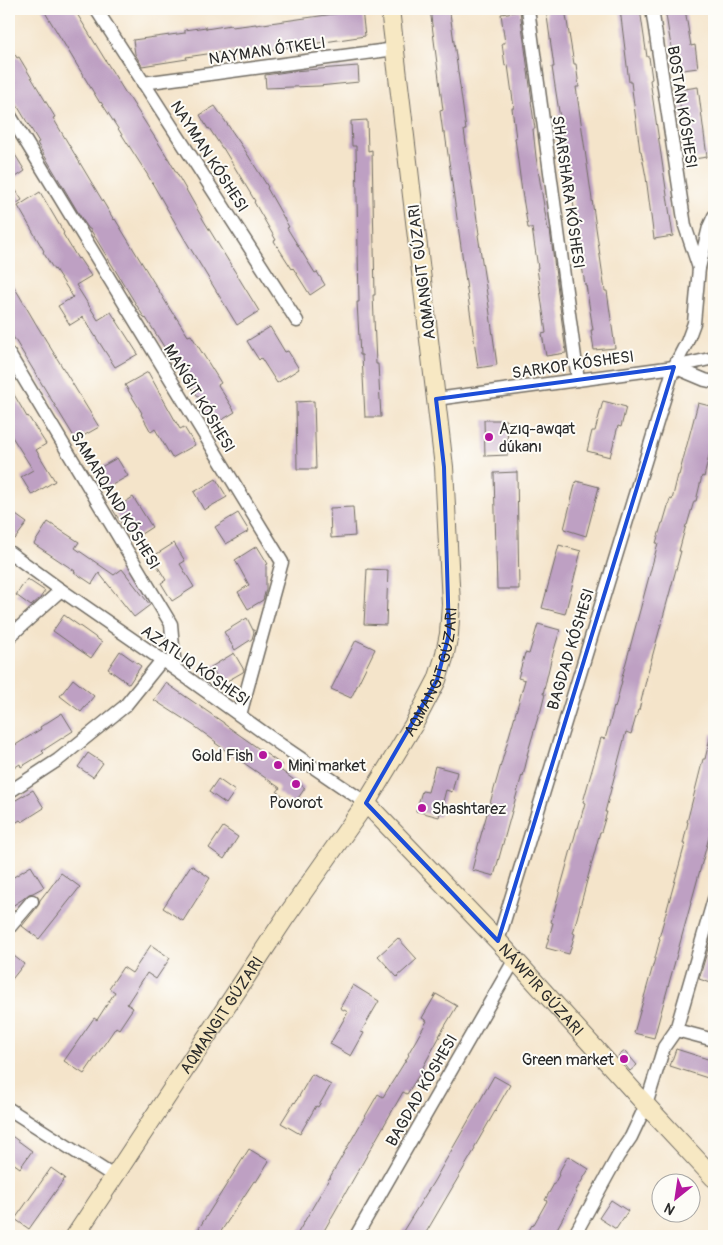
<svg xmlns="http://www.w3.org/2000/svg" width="723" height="1245" font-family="Pangolin,sans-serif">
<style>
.building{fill:#bea0c3}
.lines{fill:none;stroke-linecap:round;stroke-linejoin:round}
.street-casing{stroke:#716c63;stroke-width:15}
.secondary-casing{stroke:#716c63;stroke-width:20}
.street{stroke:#fff;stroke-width:12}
.secondary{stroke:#f7e8c3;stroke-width:18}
.marked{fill:none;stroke:#1d4ed8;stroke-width:4;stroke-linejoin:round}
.poi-dot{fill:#b5179e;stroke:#fdfcf7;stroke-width:2}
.labels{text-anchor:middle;stroke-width:4;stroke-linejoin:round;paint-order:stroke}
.street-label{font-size:16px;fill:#2b2b2b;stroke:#fdfcf7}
.poi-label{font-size:16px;fill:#2b2b2b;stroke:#fdfcf7;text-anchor:start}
</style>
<rect width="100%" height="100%" fill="#fdfcf7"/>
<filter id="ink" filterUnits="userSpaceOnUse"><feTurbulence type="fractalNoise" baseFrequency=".02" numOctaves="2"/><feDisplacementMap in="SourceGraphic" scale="10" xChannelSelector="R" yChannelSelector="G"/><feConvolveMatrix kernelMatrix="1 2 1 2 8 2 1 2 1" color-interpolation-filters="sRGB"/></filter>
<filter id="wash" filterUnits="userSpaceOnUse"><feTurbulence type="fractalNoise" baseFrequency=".0096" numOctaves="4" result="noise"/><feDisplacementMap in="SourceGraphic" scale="20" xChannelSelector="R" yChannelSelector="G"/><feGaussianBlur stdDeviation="1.12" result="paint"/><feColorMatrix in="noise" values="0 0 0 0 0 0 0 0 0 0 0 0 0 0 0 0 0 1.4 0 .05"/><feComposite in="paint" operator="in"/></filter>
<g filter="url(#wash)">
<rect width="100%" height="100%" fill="#f4e4ca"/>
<g id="blocks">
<g class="building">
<path d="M43,9H74L128,97H129L168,158L204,221L259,311L237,325L184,238L147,174L101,102L100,103Z"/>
<path d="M430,9H449L450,13L466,130H464L479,234L478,235L489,307L497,365L478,368L445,133H443L440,111L443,110Z"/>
<path d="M546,9H565L574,64H576L579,87H576L605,291H607L615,348L594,350L591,330H593L586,285H585L581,259H582L552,67H554Z"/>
<path d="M620,9H640L647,57H649L652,79L650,80L673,236L654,239L646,177L641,151H640L631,82H629Z"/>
<path d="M665,9H685L691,46L695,45L698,68L675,71Z"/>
<path d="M362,10L365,36L264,51L263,49L239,53V50L214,53L186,57L187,59L142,66L135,54L133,40L185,33V30L206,27V29L231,25L232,27L256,24V25Z"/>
<path d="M520,11L532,101H531L535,129H533L536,157L548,230H550L566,353L546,356L542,334L546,333L537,268H538L532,228H528L522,192L515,138H516L512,108H514L508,65L505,66L502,43H505L501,14Z"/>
<path d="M9,44L17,58L19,57L55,117L53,118L114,220L115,219L173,314H174L188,336L191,335L221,383L218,385L235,412L212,426L201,408L204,406L183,373L181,374L146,318L145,319L90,229H89L82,219L37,143L39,142L9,92Z"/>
<path d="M358,66L359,82L319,86L266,88L265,75L293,71Z"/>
<path d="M698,87L707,157L687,160L678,90Z"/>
<path d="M215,106L246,152L268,187L267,188L289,227L287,228L315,273L317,272L325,285L310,295L293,268L292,269L274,241L276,240L254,202L255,201L223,148H222L209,128L208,129L200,115Z"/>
<path d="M367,120L368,151L372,150L375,295H373L376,364H378L381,417H365L362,355H360L357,302H359L356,146H352L351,121Z"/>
<path d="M14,153L25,171L10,181L22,200L9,208V156Z"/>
<path d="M40,192L64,233L63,234L78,259L79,258L91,276L76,285L98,320L111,312L138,354L115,367L83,317L70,325L58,306L73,297L55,269L54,270L43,252L44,251L18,206Z"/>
<path d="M9,278L36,324L99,427L76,440L9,330Z"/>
<path d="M270,327L285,352L288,351L299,369L277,383L261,358L259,360L247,341Z"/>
<path d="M148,372L180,429L184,427L195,445L172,458L155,429L151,432L141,414L142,413L125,385Z"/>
<path d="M9,386L27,417L28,416L46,444L36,450L55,481L32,495L21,477L33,470L9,432Z"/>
<path d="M314,401L316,469H297L296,402Z"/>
<path d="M603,401L626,407L621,427L618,426L610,457L587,451L592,431H595Z"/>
<path d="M698,403L714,407V435L704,477L702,476L696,501H694L687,525H686L679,551H681L648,672L639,710H638L631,734L626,732L605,812H607L601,832H600L573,933L575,934L569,954L546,948L553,923L551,922L577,828H578L585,803L583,802L601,738L605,739L614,707L615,708L622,681H621L658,543H656L662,523H663L670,499L672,500L678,475H679Z"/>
<path d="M484,420H507L508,455L485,456Z"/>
<path d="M117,458L128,476L105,489L94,471Z"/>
<path d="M517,472L519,589H497L494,473Z"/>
<path d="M216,479L227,497L204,510L194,492Z"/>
<path d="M576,481L599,487L586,536L564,529Z"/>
<path d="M133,497L152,527L132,540L113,510Z"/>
<path d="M353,507L355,536L331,538L330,508Z"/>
<path d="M9,510L27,523L15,539L9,535Z"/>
<path d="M238,513L249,531L226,544L215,527Z"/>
<path d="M48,522L79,542L75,548L114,575L122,569L150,605L134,617L99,573L92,584L74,572L75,571L34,544Z"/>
<path d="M174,543L185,561L180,564L194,587L172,601L161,583L166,580L152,557Z"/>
<path d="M559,545L581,551L565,614L542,608Z"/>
<path d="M257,546L268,564L266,565V589L263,600L248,609L238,592L249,585L235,560Z"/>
<path d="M367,569L388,570L386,625L364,624Z"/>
<path d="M27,579L45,591L40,598L31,606L16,595Z"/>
<path d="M64,615L102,642L91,658L53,631Z"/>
<path d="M247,618L254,632L252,639L235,650L224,632Z"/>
<path d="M538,624L560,630L551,660L543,694H545L540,714H539L527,755H528L523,776L522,775L494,876L472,870L479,842L525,680L518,678L525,653L529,654Z"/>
<path d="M356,640L375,649L351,698L331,689Z"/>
<path d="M120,651L141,666L129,684L108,669Z"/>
<path d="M234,653L244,670L243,672L222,684L211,667Z"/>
<path d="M73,679L94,696L81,712L60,696Z"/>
<path d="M166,683L224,723V724L282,765L279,769L305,788L294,804L277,792L280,788L215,743L216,742L193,725L154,700Z"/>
<path d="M62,713L73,731L42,751L44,753L21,767L20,764L9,771V749L41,729L40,727Z"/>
<path d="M711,734H714V810L709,829L711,830L654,1038L634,1033L654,962L660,939L659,938L685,844H683L688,822H687L698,779L703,759H705Z"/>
<path d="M88,753L103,763L93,777L78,767Z"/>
<path d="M435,766L457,772L452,792L446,790L439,817L416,811L422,791L428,792Z"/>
<path d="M218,779L235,791L226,804L209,792Z"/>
<path d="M33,790L44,808L22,822L20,820L9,827V804Z"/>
<path d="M223,827L238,837L224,859L209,848Z"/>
<path d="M191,865L210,878L183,921L163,908Z"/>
<path d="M31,866L44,887L33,893L29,894L23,899L9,908V880Z"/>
<path d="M61,873L80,887L39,939L22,926L38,906L40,900L47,891V892Z"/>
<path d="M714,929V984L699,979Z"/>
<path d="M398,938L417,959L397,977L378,956Z"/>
<path d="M151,945L170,958L156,979L147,973L127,1004L133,1008L119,1029L116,1027L84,1074L64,1061L94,1018L97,1020L115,992L109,988L123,967L132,973Z"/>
<path d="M9,952L24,964L9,983Z"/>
<path d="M353,985L379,1001L361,1032L364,1033L351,1056L330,1044L348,1012L340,1008Z"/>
<path d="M436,994L457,1006L439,1036H440L423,1067H424L407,1094L403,1092L321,1236H296L378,1094L383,1097L409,1055L408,1054L427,1021L422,1018Z"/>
<path d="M676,1049L714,1061V1080L670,1066Z"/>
<path d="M625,1051L637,1065L630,1071L618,1056Z"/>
<path d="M312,1074L331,1085L318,1107L316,1106L300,1134L281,1123L294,1102L295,1103Z"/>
<path d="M494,1076L510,1085L474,1148L475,1149L455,1183L424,1236H400L434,1181Z"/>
<path d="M9,1134L32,1151L20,1168L9,1160Z"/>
<path d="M249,1149L269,1161L256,1182L254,1181L218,1236H194Z"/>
<path d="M568,1156L589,1169L575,1192H577L553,1236H526L532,1225L533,1226L547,1201L545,1200L559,1175L558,1174Z"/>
<path d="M51,1168L65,1178L29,1229L15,1219Z"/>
<path d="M611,1200L628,1211L616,1229L599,1218Z"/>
</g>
</g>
</g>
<g filter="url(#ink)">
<use href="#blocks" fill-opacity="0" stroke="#716c63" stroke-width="1"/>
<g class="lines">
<defs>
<g id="street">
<path d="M96,9L297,321"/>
<path d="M528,9L578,380"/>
<path d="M652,9L685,226L699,268"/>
<path d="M143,83L395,49"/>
<path d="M9,114L282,562L240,715"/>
<path d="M9,354L171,624L175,669"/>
<path d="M674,367L705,380L714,382"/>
<path d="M436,399L674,367L714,358"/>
<path d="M9,552L61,590L175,669L281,745L366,803"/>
<path d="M9,637L61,590"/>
<path d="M9,792L58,760L125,706L162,660"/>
<path d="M9,928L32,901"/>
<path d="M498,941L674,367L687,342L694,323L699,268L709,227L714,216"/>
<path d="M676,1030L714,1040"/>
<path d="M9,1109L115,1177"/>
<path d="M356,1236L515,959"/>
<path d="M574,1236L618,1156L631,1137L646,1105L664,1047L676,1030L714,899"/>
</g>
<g id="secondary">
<path id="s1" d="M366,803L498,941L646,1105L714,1178"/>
<path id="s2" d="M75,1236L285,918L366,803L414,724L437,680L444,658L449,634L451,604L444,467L390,9"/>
</g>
</defs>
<use href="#street" class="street-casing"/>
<use href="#secondary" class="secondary-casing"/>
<use href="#street" class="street"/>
<use href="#secondary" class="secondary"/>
</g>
</g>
<path class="marked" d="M674,367L498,941L366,803L437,680L449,634L444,467L436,399Z"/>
<g class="poi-dot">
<circle cx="489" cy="437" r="5"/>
<circle cx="263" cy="755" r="5"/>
<circle cx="278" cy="765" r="5"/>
<circle cx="296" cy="784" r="5"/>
<circle cx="422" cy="808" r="5"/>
<circle cx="624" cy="1059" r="5"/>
</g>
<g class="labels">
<g class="street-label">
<text transform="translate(267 50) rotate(-8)" y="6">NAYMAN ÓTKELI</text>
<text transform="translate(683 107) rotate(81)" y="6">BOSTAN KÓSHESI</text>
<text transform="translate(210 156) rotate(57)" y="6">NAYMAN KÓSHESI</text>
<text transform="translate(569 192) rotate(82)" y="6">SHARSHARA KÓSHESI</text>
<text transform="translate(421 272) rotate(-97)" y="6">AQMANGIT GÚZARI</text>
<text transform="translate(573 364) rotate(-8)" y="6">SARKOP KÓSHESI</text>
<text transform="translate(200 398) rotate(59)" y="6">MAŃǴIT KÓSHESI</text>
<text transform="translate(116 500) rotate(59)" y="6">SAMARQAND KÓSHESI</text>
<text transform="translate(570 649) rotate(-73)" y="6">BAGDAD KÓSHESI</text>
<text transform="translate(196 665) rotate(35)" y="6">AZATLIQ KÓSHESI</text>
<text dy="6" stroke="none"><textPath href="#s2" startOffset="670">AQMANGIT GÚZARI</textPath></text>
<text dy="6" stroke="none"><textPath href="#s1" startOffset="256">NÁWPIR GÚZARI</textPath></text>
<text dy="6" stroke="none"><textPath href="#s2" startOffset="265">AQMANGIT GÚZARI</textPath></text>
<text transform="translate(421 1090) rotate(-60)" y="6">BAGDAD KÓSHESI</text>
</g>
<g class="poi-label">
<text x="499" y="434">Azıq-awqat<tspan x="499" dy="18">dúkanı</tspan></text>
<text x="253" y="761" text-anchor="end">Gold Fish</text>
<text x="288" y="771">Mini market</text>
<text x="296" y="808" text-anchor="middle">Povorot</text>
<text x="432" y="814">Shashtarez</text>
<text x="614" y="1065" text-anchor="end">Green market</text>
</g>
</g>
<rect width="723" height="1245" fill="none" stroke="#fdfcf7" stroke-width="30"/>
<g transform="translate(676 1198) rotate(210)"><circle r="24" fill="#fdfcf7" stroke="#a9a8a5"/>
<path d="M0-4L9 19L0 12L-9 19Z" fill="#b5179e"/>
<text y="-8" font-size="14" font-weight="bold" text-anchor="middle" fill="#2b2b2b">N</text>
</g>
</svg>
